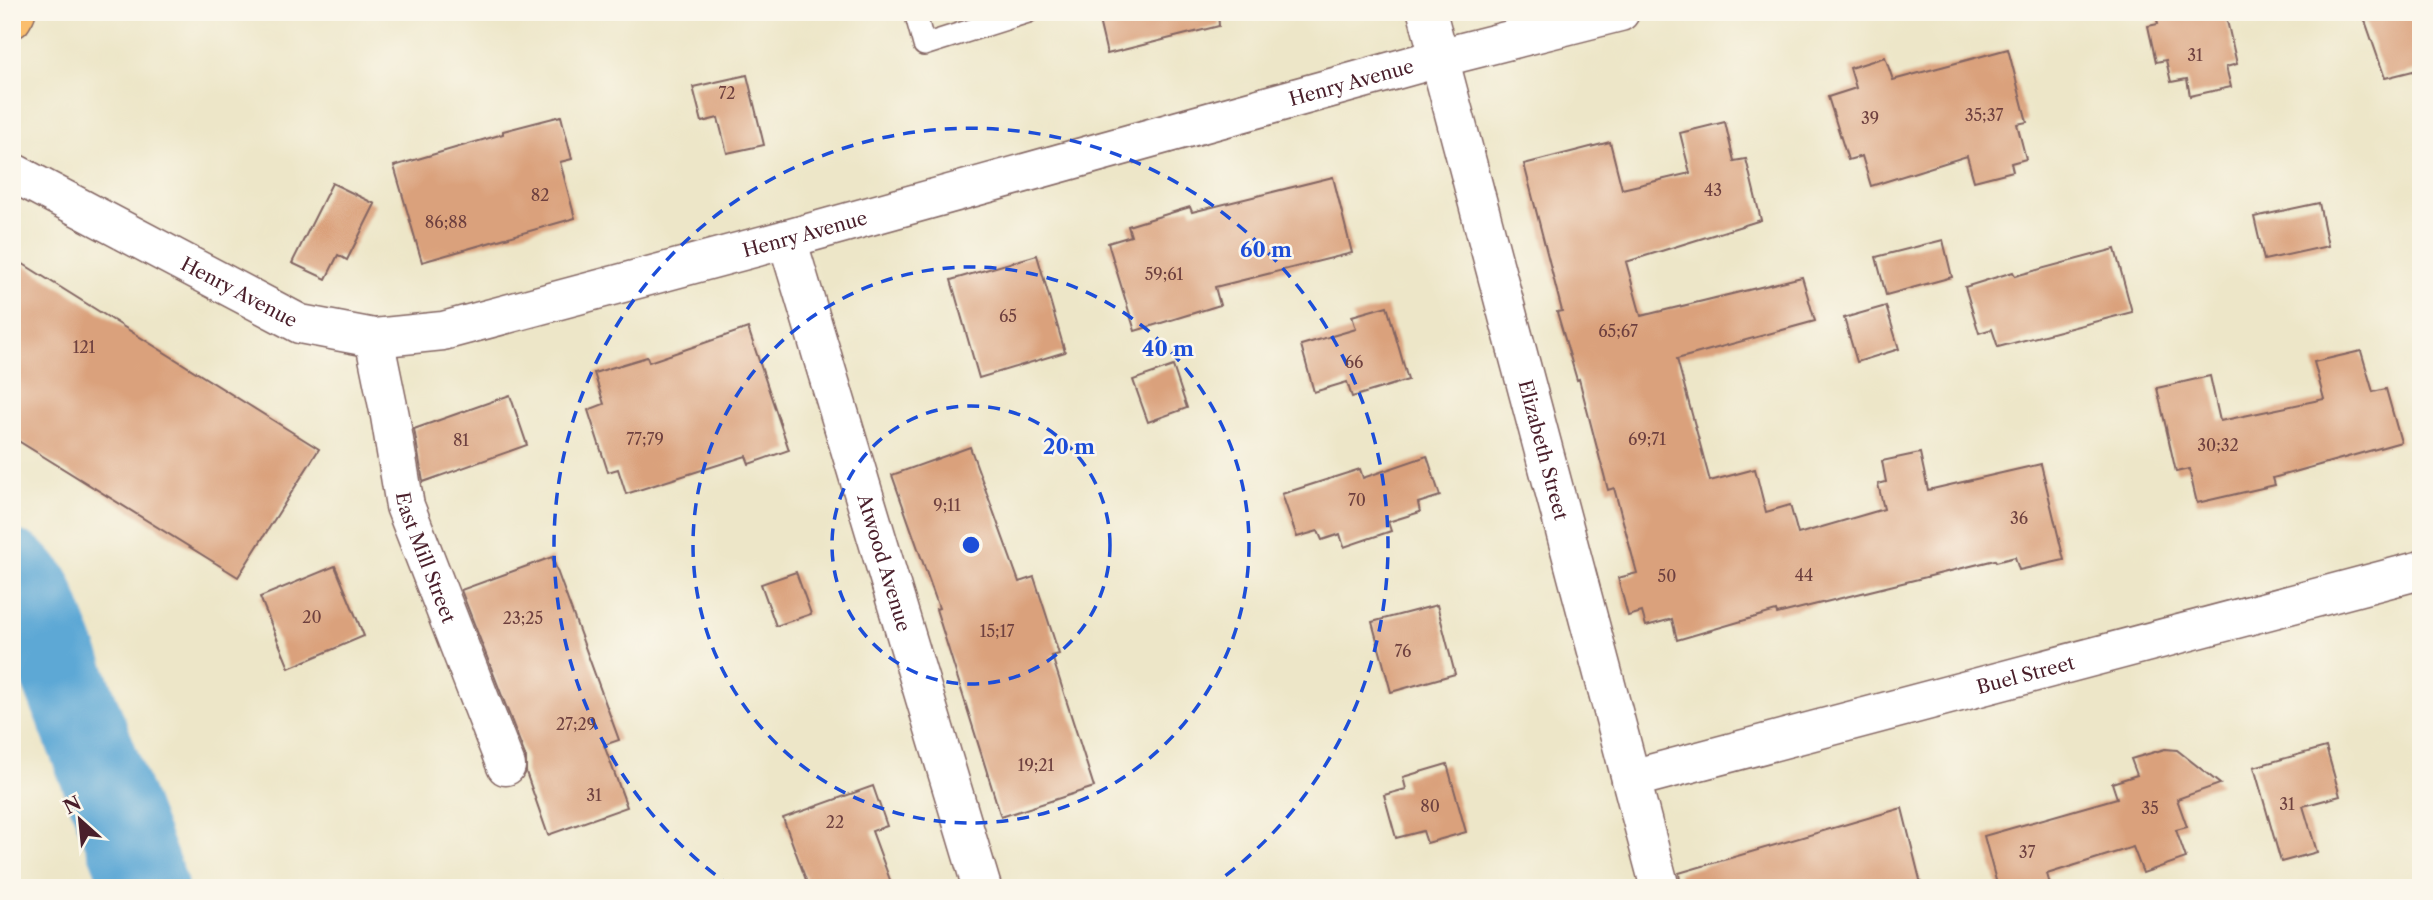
<svg xmlns="http://www.w3.org/2000/svg" width="2433" height="900" font-family="'Libre Caslon Text',serif">
<style>
.lines{fill:none;stroke-linecap:round;stroke-linejoin:round}
.river{stroke:#5da8d5;stroke-width:84}
.building{fill:#daa17c}
.lane-casing{stroke:#836562;stroke-width:24}
.street-casing{stroke:#836562;stroke-width:41}
.highway-casing{stroke:#836562;stroke-width:41}
.lane{stroke:#fff;stroke-width:21}
.street{stroke:#fff;stroke-width:38}
.highway{stroke:#fabe6e;stroke-width:38}
.ring{fill:none;stroke:#1d4ed8;stroke-width:3.5;stroke-dasharray:12 9}
.labels{text-anchor:middle;stroke-width:5;stroke-linejoin:round;paint-order:stroke}
.number-label{font-size:16px;fill:#6e403f}
.street-label{font-size:19px;fill:#4a1f2b;stroke:#fbf7ec}
.centre{fill:#1d4ed8;stroke:#fbf7ec;stroke-width:3.5}
.ring-label{font-size:21px;text-anchor:middle;font-weight:bold;fill:#1d4ed8;stroke:#fbf7ec;stroke-width:5;stroke-linejoin:round;paint-order:stroke}
</style>
<rect width="100%" height="100%" fill="#fbf7ec"/>
<filter id="ink" filterUnits="userSpaceOnUse"><feTurbulence type="fractalNoise" baseFrequency=".0143" numOctaves="2"/><feDisplacementMap in="SourceGraphic" scale="14" xChannelSelector="R" yChannelSelector="G"/><feConvolveMatrix kernelMatrix="1 2 1 2 8 2 1 2 1" color-interpolation-filters="sRGB"/></filter>
<filter id="wash" filterUnits="userSpaceOnUse"><feTurbulence type="fractalNoise" baseFrequency=".00686" numOctaves="4" result="noise"/><feDisplacementMap in="SourceGraphic" scale="28" xChannelSelector="R" yChannelSelector="G"/><feGaussianBlur stdDeviation="1.57" result="paint"/><feColorMatrix in="noise" values="0 0 0 0 0 0 0 0 0 0 0 0 0 0 0 0 0 1.4 0 .05"/><feComposite in="paint" operator="in"/></filter>
<g filter="url(#wash)">
<rect width="100%" height="100%" fill="#ede6c8"/>
<g class="lines">
<path class="river" d="M12,572L31,592L146,888"/>
</g>
<g id="blocks">
<g class="building">
<path d="M1097,12H1218L1219,26L1107,54Z"/>
<path d="M2155,12H2225L2237,64L2226,67L2231,87L2190,96L2187,79L2171,82L2166,60L2156,62L2148,26L2158,24Z"/>
<path d="M2362,12H2421V69L2385,78Z"/>
<path d="M2008,49L2027,122L2017,124L2026,159L2011,163L2013,171L1974,181L1967,156L1871,186L1862,156L1848,160L1828,97L1856,88L1850,68L1885,57L1893,80Z"/>
<path d="M747,75L764,145L727,153L718,118L702,122L693,87Z"/>
<path d="M561,116L572,159L560,162L575,218L422,262L394,166L503,134V131Z"/>
<path d="M1725,122L1734,161L1746,159L1761,220L1626,262L1641,316L1802,277L1815,321L1677,359L1710,481L1755,469L1766,512L1790,505L1798,534L1884,509L1878,484L1886,482L1882,461L1920,453L1928,490L2041,464L2064,560L2019,570L2015,557L1996,562L1995,560L1777,614L1776,611L1677,640L1672,619L1646,626L1642,612L1628,616L1618,578L1637,573L1614,488L1608,490L1579,379L1577,380L1557,312L1562,311L1524,164L1610,142L1622,189L1690,173L1680,133Z"/>
<path d="M1333,177L1352,253L1215,287L1220,305L1135,331L1108,243L1131,236L1128,226L1190,207L1192,212Z"/>
<path d="M332,183L375,204L347,260L338,255L326,279L292,263Z"/>
<path d="M2319,203L2328,246L2264,260L2254,217Z"/>
<path d="M1943,240L1952,277L1886,295L1876,257Z"/>
<path d="M2115,249L2132,312L1998,347L1992,329L1979,333L1965,287L2013,272L2015,276Z"/>
<path d="M1037,255L1065,352L979,378L951,280Z"/>
<path d="M12,257L319,449L238,577L12,437Z"/>
<path d="M1387,306L1408,380L1352,397L1347,382L1314,392L1301,345L1356,329L1352,316Z"/>
<path d="M1886,306L1899,349L1857,362L1844,318Z"/>
<path d="M748,328L789,450L749,464L746,456L626,494L618,469L608,472L588,410L604,404L594,373L647,357L649,362Z"/>
<path d="M2361,351L2373,392L2386,389L2401,442L2273,478L2275,485L2197,503L2189,469L2176,472L2157,388L2210,376L2220,421L2324,399L2314,362Z"/>
<path d="M1173,366L1187,408L1148,422L1133,380Z"/>
<path d="M510,395L527,445L423,482L414,429Z"/>
<path d="M970,447L1019,582L1034,577L1059,654L1052,656L1094,787L1001,817L936,609L939,608L892,475Z"/>
<path d="M1427,456L1440,496L1418,503L1420,512L1388,522L1391,531L1344,547L1340,534L1322,540L1318,531L1297,537L1282,494L1360,469L1363,478Z"/>
<path d="M552,557L619,740L604,745L627,807L548,835L526,772V758L461,590Z"/>
<path d="M335,566L364,636L289,668L260,597Z"/>
<path d="M796,572L811,614L776,626L761,584Z"/>
<path d="M1437,605L1455,674L1391,692L1372,622Z"/>
<path d="M2326,747L2340,796L2303,806L2317,852L2281,862L2254,767Z"/>
<path d="M2165,749L2177,750L2220,784L2177,799L2187,827L2176,830L2186,858L2143,873L2133,847L2047,874L2051,888H1998L1984,836L2117,798L2112,783L2137,775L2131,759Z"/>
<path d="M1447,764L1466,832L1427,843L1423,831L1396,838L1384,795L1406,789L1403,777Z"/>
<path d="M873,786L887,826L872,831L893,888H809L783,818Z"/>
<path d="M1902,808L1922,888H1681L1679,873Z"/>
</g>
</g>
</g>
<g filter="url(#ink)">
<use href="#blocks" fill-opacity="0" stroke="#836562" stroke-width="2"/>
<g class="lines">
<defs>
<path id="lane" d="M915,12L924,45L1028,12"/>
<g id="street">
<path id="s1" d="M1427,12L1660,888"/>
<path id="s2" d="M12,172L300,324L374,338L443,331L787,239L1439,58L1620,12"/>
<path id="s3" d="M787,239L982,888"/>
<path id="s4" d="M374,338L390,416L405,506L506,766"/>
<path id="s5" d="M1631,779L2421,570"/>
</g>
<path id="highway" d="M12,19L16,12"/>
</defs>
<use href="#lane" class="lane-casing"/>
<use href="#street" class="street-casing"/>
<use href="#highway" class="highway-casing"/>
<use href="#lane" class="lane"/>
<use href="#street" class="street"/>
<use href="#highway" class="highway"/>
</g>
</g>
<g class="ring">
<circle cx="971" cy="545" r="139"/>
<circle cx="971" cy="545" r="278"/>
<path d="M732 887A417 417 0 1 1 1210 887"/>
</g>
<g class="labels">
<g class="number-label">
<text x="2195" y="61">31</text>
<text x="727" y="99">72</text>
<text x="1984" y="121">35;37</text>
<text x="1870" y="124">39</text>
<text x="1713" y="196">43</text>
<text x="540" y="201">82</text>
<text x="446" y="228">86;88</text>
<text x="1164" y="280">59;61</text>
<text x="1008" y="322">65</text>
<text x="1618" y="337">65;67</text>
<text x="84" y="353">121</text>
<text x="1354" y="368">66</text>
<text x="645" y="445">77;79</text>
<text x="1647" y="445">69;71</text>
<text x="461" y="446">81</text>
<text x="2218" y="451">30;32</text>
<text x="1357" y="506">70</text>
<text x="947" y="511">9;11</text>
<text x="2019" y="524">36</text>
<text x="1804" y="581">44</text>
<text x="1667" y="582">50</text>
<text x="312" y="623">20</text>
<text x="523" y="624">23;25</text>
<text x="997" y="637">15;17</text>
<text x="1403" y="657">76</text>
<text x="576" y="730">27;29</text>
<text x="1036" y="771">19;21</text>
<text x="594" y="801">31</text>
<text x="2287" y="810">31</text>
<text x="1430" y="812">80</text>
<text x="2150" y="814">35</text>
<text x="835" y="828">22</text>
<text x="2027" y="858">37</text>
</g>
<g class="street-label">
<text dy="7" stroke="none"><textPath href="#s2" startOffset="1412">Henry Avenue</textPath></text>
<text dy="7" stroke="none"><textPath href="#s2" startOffset="845">Henry Avenue</textPath></text>
<text dy="7" stroke="none"><textPath href="#s2" startOffset="257">Henry Avenue</textPath></text>
<text dy="7" stroke="none"><textPath href="#s1" startOffset="453">Elizabeth Street</textPath></text>
<text dy="7" stroke="none"><textPath href="#s4" startOffset="226">East Mill Street</textPath></text>
<text dy="7" stroke="none"><textPath href="#s3" startOffset="338">Atwood Avenue</textPath></text>
<text dy="7" stroke="none"><textPath href="#s5" startOffset="408">Buel Street</textPath></text>
</g>
</g>
<circle cx="971" cy="545" r="10" class="centre"/>
<g class="ring-label">
<text x="1266" y="257">60 m</text>
<text x="1168" y="356">40 m</text>
<text x="1069" y="454">20 m</text>
</g>
<rect width="2433" height="900" fill="none" stroke="#fbf7ec" stroke-width="42"/>
<g transform="translate(80 820) rotate(333)" stroke="#fbf7ec" stroke-width="5" paint-order="stroke">
<path d="M0-5L12 26L0 18L-12 26Z" fill="#4a1f2b"/>
<text y="-10" font-size="19" font-weight="bold" text-anchor="middle" fill="#4a1f2b">N</text>
</g>
</svg>
